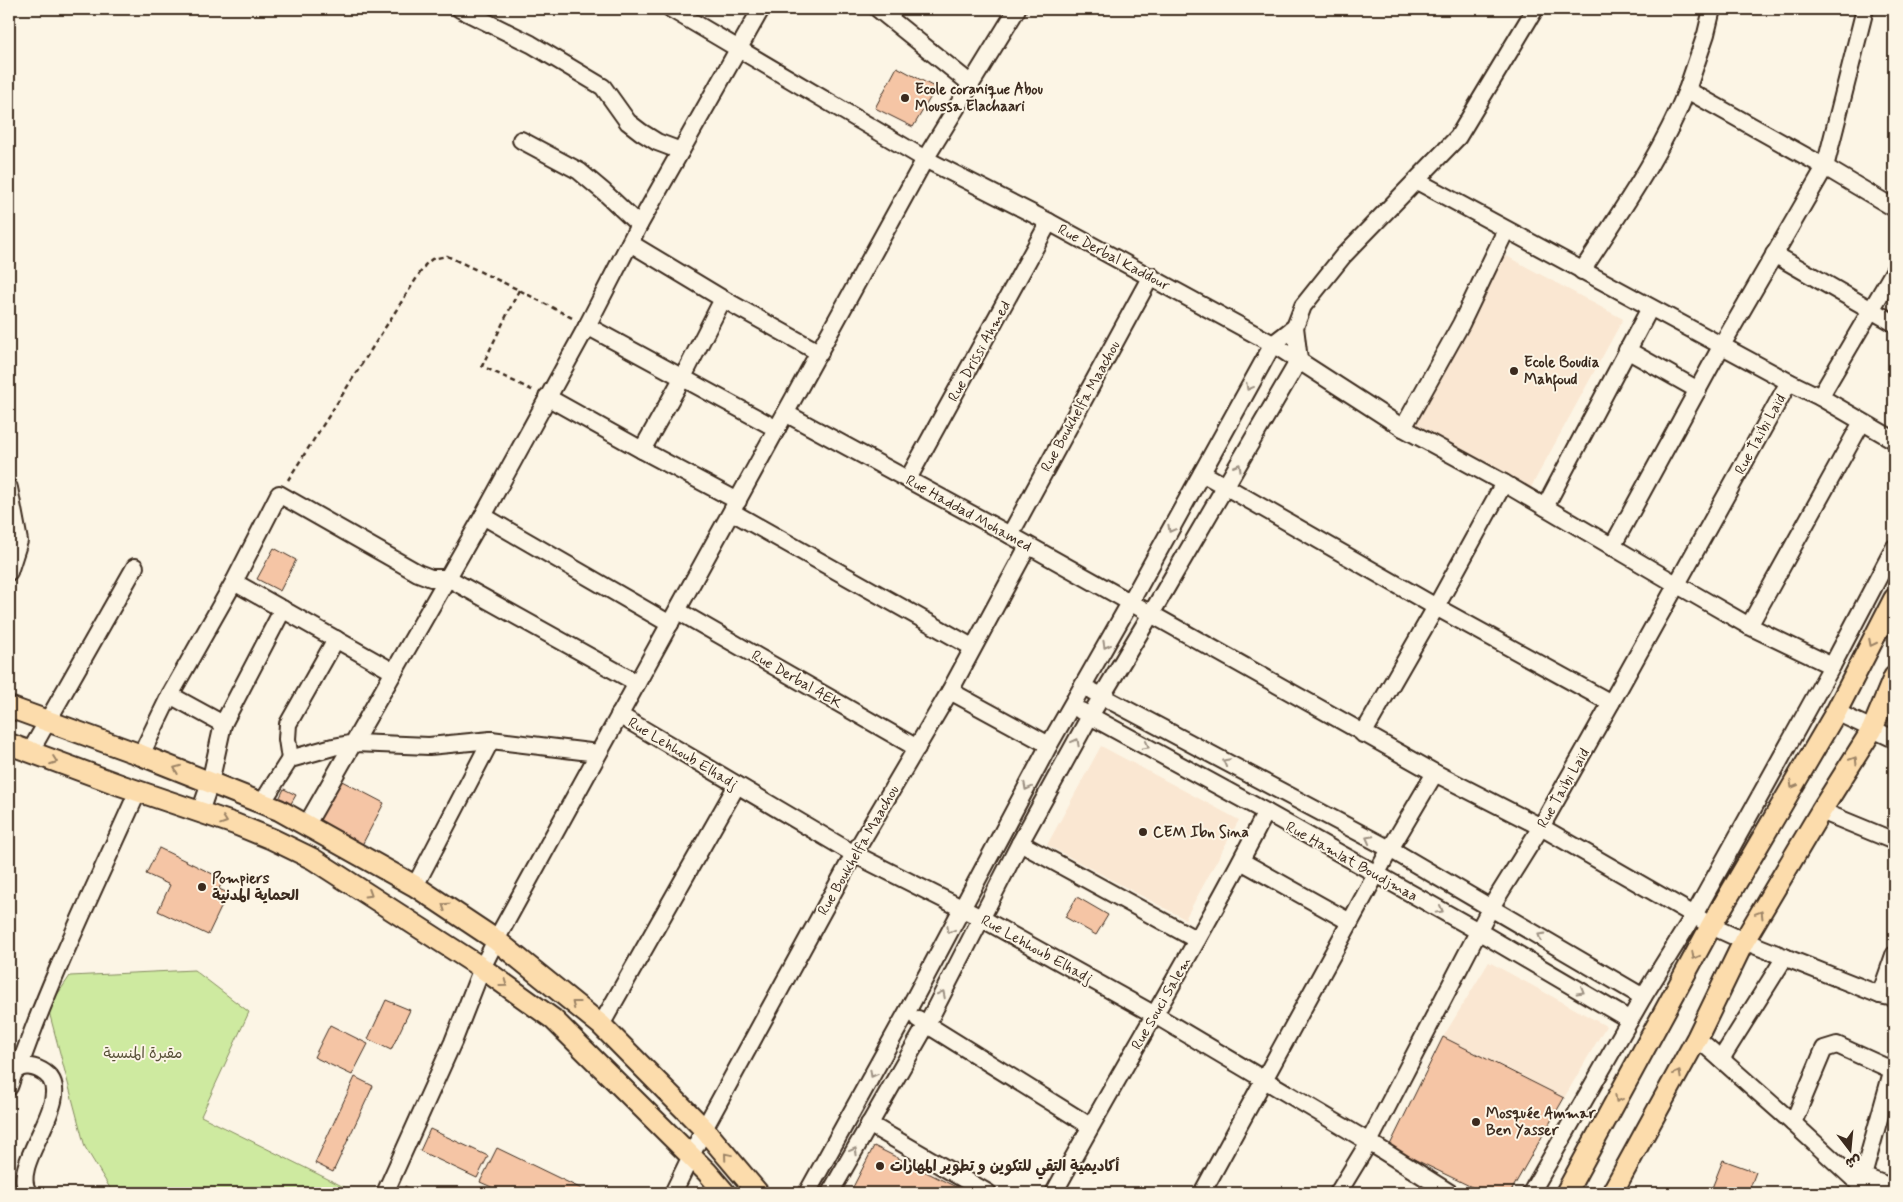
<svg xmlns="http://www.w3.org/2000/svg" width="1903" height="1202" font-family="Mynerve,'Playpen Sans Arabic',sans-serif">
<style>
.built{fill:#fae7d2}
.green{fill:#ceeaa0;stroke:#848a5f}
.building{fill:#f5c5a5;stroke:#3b2a1e}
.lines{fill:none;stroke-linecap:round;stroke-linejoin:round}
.minor-casing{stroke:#3b2a1e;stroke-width:20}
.major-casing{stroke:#3b2a1e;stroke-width:24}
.path{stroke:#3b2a1e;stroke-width:2.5;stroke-dasharray:5 4;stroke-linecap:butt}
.minor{stroke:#fcf5e5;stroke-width:16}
.major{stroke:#fcdcac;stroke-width:20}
.oneway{stroke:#9c9082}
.oneway2{stroke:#9c8365}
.poi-dot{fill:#3b2a1e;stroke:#fcf5e5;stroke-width:2}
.labels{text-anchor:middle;stroke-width:4;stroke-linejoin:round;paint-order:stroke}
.poi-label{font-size:15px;font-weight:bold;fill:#3b2a1e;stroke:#fcf5e5;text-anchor:start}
.street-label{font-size:15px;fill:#3b2a1e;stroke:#fcf5e5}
.park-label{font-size:15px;fill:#585038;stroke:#fcf5e5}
</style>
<rect width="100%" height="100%" fill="#fcf5e5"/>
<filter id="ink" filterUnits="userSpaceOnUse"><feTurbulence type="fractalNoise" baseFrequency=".02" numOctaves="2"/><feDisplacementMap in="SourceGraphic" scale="10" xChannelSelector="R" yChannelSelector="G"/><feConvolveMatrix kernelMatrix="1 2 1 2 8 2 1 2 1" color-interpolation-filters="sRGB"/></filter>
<g filter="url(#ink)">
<g class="built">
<path d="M1499,252L1623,319L1529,491L1405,424Z"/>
<path d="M1101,746L1239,820L1185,919L1047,845Z"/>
<path d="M1489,962L1606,1026L1564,1098L1443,1037Z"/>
</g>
<path class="green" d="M194,970L249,1012L201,1116L350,1190L348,1193H113L85,1147L48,1008L70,976Z"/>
<g class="building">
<path d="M897,67L936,88L913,127L875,108Z"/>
<path d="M274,548L296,560L280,591L257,579Z"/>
<path d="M338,779L384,803L362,845L316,821Z"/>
<path d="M284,789L296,795L289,807L278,801Z"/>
<path d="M159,848L223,879L219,889L228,893L208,935L158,911L170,885L146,874Z"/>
<path d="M1077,897L1108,915L1096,935L1065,917Z"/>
<path d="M386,1000L410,1010L391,1050L368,1039Z"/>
<path d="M330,1025L368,1044L352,1075L314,1057Z"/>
<path d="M1443,1037L1564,1098L1510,1193H1484L1389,1147Z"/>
<path d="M355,1077L373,1086L333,1172L315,1163Z"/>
<path d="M430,1129L488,1156L477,1178L420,1151Z"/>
<path d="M874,1146L968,1193H850Z"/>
<path d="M497,1148L590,1193H505L480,1182Z"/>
<path d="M1723,1160L1756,1172L1748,1193H1710Z"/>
<path d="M405,1186L419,1193H401Z"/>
</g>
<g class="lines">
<defs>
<g id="minor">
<path d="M460,9L531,44L603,87L628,122L641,132L657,142L681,151"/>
<path d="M671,9L925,159L1049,222L1273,344L1403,428L1504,483L1676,584L1749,626L1832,666"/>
<path d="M878,9L971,84"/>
<path d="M1712,9L1706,34L1687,90L1825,167L1894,208"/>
<path d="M521,140L579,171L604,192L639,225"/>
<path d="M1417,181L1789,382L1820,397L1894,440"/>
<path d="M630,243L723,299L820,353"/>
<path d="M1774,254L1894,323"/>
<path d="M1582,271C1620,212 1661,155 1687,90"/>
<path d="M587,326L777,429"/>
<path d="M1627,350L1698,390"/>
<path d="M547,397L642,450L738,501"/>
<path d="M1820,397L1894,271"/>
<path d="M787,414L1010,535L1435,773L1541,827L1694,915L1832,666L1894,548"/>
<path d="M1403,428L1461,324L1506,230"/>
<path d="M642,450L683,377L723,299"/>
<path d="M1202,473L1436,607L1611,703"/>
<path d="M908,479L1049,222"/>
<path d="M9,488L19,541L9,572"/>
<path d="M1545,507L1650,308"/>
<path d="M732,512L972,647"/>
<path d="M483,516L670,624"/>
<path d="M1010,535L1151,276"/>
<path d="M1612,547L1722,345L1825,167L1865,9"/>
<path d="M678,611L917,748"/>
<path d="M1749,626L1862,422"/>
<path d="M394,672L234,582L279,494L418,573L431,578H448L637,683"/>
<path d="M950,691L1049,745"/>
<path d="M1092,691L1390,849L1643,997"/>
<path d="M170,695L223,724L283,609"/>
<path d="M1081,711L1266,812L1478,931L1630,1020"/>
<path d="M1836,712L1894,739"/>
<path d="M619,715L854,854L981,918L1155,1015L1369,1142L1450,1193"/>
<path d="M1363,734L1436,607L1504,483"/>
<path d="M30,752L135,567"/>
<path d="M141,755L170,695L234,582"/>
<path d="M290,759L287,739L288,724L336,639"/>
<path d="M262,803L290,759L333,747L355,743L429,746L491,740L598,753"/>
<path d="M1821,811L1894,841"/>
<path d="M200,812L210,783L223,724"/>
<path d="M307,824L483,516L587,326L639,225L761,9"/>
<path d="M1020,843L1197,940"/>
<path d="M1241,861L1350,922"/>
<path d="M415,886L491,740"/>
<path d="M1880,995L1894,955"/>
<path d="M918,1019L1090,1126"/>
<path d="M601,1025L737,785"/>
<path d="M1697,1038L1793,1123L1869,1193"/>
<path d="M1721,1059L1785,957"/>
<path d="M19,1068C52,974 97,883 138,791"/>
<path d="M9,1087C11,1083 12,1077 14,1073C21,1062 37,1067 45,1073C79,1097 6,1166 29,1193"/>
<path d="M1793,1123L1824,1049L1837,1045L1892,1070"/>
<path d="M869,1124L988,1193"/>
<path d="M1854,1173L1894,1188"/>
<path d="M1863,1176L1894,1065"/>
<path d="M385,1193L453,1042L482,968L496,940L925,159L1017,9"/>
<path d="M673,1193L704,1129L854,854L950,691L1028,546"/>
<path d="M807,1193L907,1012L1049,745L1130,603L1273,344L1295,327"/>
<path d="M830,1193L927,1024L1020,843L1090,716L1151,614L1299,360L1295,327L1303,306L1343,256L1458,137L1535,9"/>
<path d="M1054,1193C1123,1065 1200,942 1266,812"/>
<path d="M1202,1193L1390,849L1435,773"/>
<path d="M1338,1193L1369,1142L1491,907L1541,827L1611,703L1789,382"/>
<path d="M1531,1193L1643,997L1694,915L1711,926L1744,941L1880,995L1894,998"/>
</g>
<g id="major">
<path d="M9,707L141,755L279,810L415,886L496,940L601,1025L704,1129L758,1193"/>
<path d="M9,744L120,785L235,824L272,839L313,859L482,968L553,1019L707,1172L725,1193"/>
<path d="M1566,1193L1711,926L1836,712L1894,599"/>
<path d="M1612,1193L1697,1038L1744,941L1821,811L1872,730L1894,677"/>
</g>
</defs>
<use href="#minor" class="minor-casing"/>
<use href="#major" class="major-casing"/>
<g class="path">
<path d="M519,290L482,366L534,391"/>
<path d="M288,480L425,265L432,259L447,256L519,290L574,319"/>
</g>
<use href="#minor" class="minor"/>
<use href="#major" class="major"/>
</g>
<defs><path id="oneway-chevron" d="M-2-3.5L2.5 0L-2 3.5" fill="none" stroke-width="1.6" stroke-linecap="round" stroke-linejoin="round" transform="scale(1.25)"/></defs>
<g class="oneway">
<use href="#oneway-chevron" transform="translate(1249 387) rotate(119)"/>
<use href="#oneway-chevron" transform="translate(1238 467) rotate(-60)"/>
<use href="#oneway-chevron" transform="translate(1171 529) rotate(119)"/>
<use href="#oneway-chevron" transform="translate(1106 645) rotate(119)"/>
<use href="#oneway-chevron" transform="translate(1076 742) rotate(-61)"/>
<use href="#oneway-chevron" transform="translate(1146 746) rotate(29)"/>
<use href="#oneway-chevron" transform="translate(1226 762) rotate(-152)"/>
<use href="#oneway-chevron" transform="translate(1027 787) rotate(118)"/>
<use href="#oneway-chevron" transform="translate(1369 839) rotate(-152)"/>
<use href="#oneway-chevron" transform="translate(1440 910) rotate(29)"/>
<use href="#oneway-chevron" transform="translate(950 930) rotate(118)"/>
<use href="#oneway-chevron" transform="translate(1541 936) rotate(-149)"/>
<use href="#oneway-chevron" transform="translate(1581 991) rotate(30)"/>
<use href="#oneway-chevron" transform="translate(942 994) rotate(-63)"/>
<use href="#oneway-chevron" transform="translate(873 1074) rotate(119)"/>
<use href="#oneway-chevron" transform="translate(854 1151) rotate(-61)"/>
</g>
<g class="oneway2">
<use href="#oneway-chevron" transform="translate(1872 643) rotate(117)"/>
<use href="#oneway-chevron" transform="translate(1854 760) rotate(-58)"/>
<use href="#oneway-chevron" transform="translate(54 761) rotate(20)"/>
<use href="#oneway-chevron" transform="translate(177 769) rotate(-158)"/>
<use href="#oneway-chevron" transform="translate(1793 785) rotate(120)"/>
<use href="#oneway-chevron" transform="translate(224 821) rotate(19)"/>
<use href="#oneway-chevron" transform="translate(369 894) rotate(32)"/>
<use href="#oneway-chevron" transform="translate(445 906) rotate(-146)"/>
<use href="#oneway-chevron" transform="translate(1760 914) rotate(-59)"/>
<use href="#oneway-chevron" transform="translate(1695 956) rotate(118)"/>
<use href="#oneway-chevron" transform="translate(504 984) rotate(36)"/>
<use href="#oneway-chevron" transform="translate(575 1004) rotate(-142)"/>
<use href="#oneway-chevron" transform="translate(1678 1074) rotate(-61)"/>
<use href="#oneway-chevron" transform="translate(1618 1099) rotate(119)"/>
<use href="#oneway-chevron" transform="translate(727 1156) rotate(-130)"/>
</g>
</g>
<g class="poi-dot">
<circle cx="905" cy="98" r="5"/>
<circle cx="1514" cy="371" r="5"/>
<circle cx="1143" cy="832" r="5"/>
<circle cx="202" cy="887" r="5"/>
<circle cx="1476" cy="1122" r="5"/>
<circle cx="880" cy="1166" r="5"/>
</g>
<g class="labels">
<g class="poi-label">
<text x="915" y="94">Ecole coranique Abou<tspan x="915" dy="17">Moussa Elachaari</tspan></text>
<text x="1524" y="367">Ecole Boudia<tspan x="1524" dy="17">Mahfoud</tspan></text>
<text x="1153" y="837">CEM Ibn Sina</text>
<text x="212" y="883">Pompiers<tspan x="212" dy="17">الحماية المدنية</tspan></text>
<text x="1486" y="1118">Mosquée Ammar<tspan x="1486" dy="17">Ben Yasser</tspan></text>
<text x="890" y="1171">أكاديمية التقي للتكوين و تطوير المهارات</text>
</g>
<g class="street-label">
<text transform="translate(1114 257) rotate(28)" y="5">Rue Derbal Kaddour</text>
<text transform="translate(979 351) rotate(-61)" y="5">Rue Drissi Ahmed</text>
<text transform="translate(1080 406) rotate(-61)" y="5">Rue Boukhelfa Maachou</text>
<text transform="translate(1760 434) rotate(-61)" y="5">Rue Taïbi Laïd</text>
<text transform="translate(969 513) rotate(29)" y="5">Rue Haddad Mohamed</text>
<text transform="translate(797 679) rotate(30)" y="5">Rue Derbal AEK</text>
<text transform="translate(683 753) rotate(31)" y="5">Rue Lehhoub Elhadj</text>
<text transform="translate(1563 788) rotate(-60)" y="5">Rue Taïbi Laïd</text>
<text transform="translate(858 850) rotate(-60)" y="5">Rue Boukhelfa Maachou</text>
<text transform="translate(1352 861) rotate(29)" y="5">Rue Hamlat Boudjmaa</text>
<text transform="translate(1037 949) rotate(29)" y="5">Rue Lehhoub Elhadj</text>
<text transform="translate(1161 1003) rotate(-60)" y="5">Rue Souci Salem</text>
</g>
<g class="park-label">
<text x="143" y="1058">مقبرة المنسية</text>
</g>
</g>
<rect width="1903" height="1202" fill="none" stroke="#fcf5e5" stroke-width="30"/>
<rect x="15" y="15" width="1873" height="1172" fill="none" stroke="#3b2a1e" stroke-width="2" filter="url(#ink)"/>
<g transform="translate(1850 1150) rotate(164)" stroke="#fcf5e5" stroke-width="4" paint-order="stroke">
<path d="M0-4L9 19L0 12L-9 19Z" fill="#3b2a1e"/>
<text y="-8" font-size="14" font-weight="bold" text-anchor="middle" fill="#3b2a1e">ش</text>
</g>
</svg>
